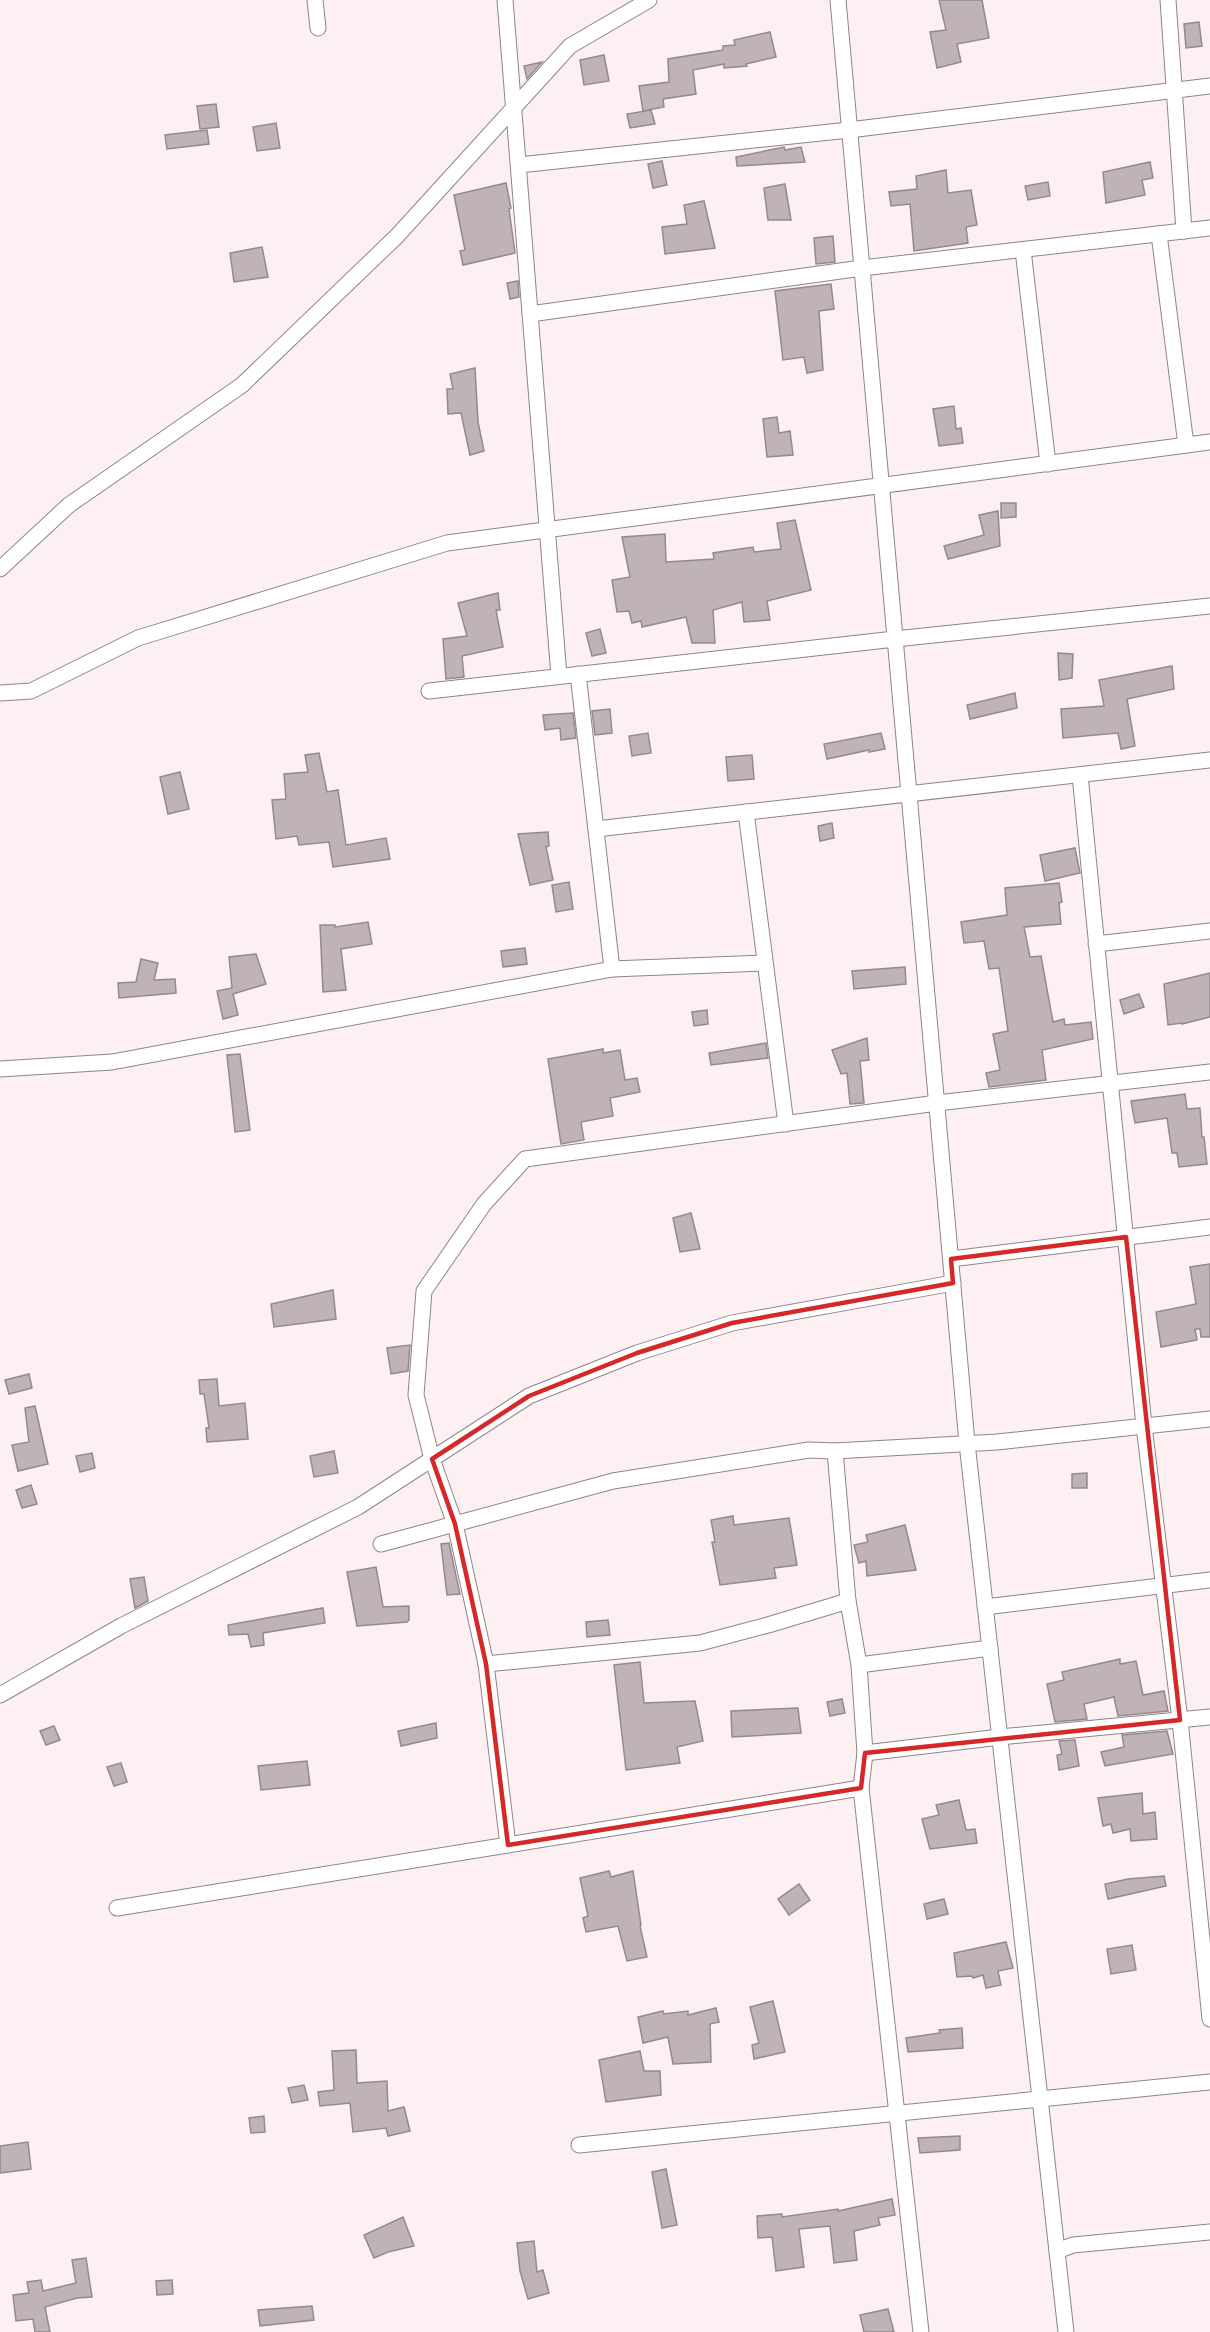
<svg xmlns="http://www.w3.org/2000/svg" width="1210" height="2332" font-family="Signika,sans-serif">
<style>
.building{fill:#bfb3b6;stroke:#94898c;stroke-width:1.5}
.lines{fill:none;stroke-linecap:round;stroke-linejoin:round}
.street-casing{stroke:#8f8487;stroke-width:17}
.street{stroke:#fff;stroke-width:15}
.marked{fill:none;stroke:#d62828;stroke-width:4.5;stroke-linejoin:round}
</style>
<rect width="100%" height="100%" fill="#fdf0f3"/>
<g class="building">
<path d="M939,0H982L989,38L957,44L961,62L937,68L930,32L946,30Z"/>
<path d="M1199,22L1202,46L1186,48L1184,24Z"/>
<path d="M770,32L776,57L746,64L747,66L724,68V64L693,70L696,94L663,99L664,107L643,111L639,86L669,82L668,59L723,50V46L735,45L734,40Z"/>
<path d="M604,55L609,81L584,85L580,60Z"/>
<path d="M542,62L527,79L524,66Z"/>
<path d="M216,104L219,127L200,129L197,106Z"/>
<path d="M651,110L655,124L630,128L627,114Z"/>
<path d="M276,123L280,148L257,151L253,127Z"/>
<path d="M207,130L209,144L167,149L165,135Z"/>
<path d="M784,147L785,150L801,147L805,162L737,166L736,157Z"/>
<path d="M662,161L667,185L653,188L648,164Z"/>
<path d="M1150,162L1153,178L1142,180L1145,195L1106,203L1103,172Z"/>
<path d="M946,170L948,193L971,190L977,225L966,227L968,243L914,251L910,204L891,206L889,192L917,189L916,176Z"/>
<path d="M1048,182L1050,196L1028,200L1025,186Z"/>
<path d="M506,183L511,208L509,209L515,253L463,265L460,251L465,250L454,195Z"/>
<path d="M785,184L791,220H768L764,188Z"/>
<path d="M704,201L715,248L665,254L662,227L687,224L684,205Z"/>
<path d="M833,236L835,262L816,264L814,238Z"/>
<path d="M262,247L268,277L234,282L230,253Z"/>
<path d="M518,281L519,297L510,299L507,283Z"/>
<path d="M831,284L834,309L819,311L823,370L807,373L804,357L783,360L775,291Z"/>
<path d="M475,368L478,422L484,451L470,455L461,413L448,414L447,389H453L450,374Z"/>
<path d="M954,406L956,429L961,428L963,443L939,446L933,409Z"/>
<path d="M777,417L779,433L790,431L793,455L767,457L763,419Z"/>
<path d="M1001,503H1016V517L1001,518Z"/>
<path d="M998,511L1000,546L948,559L944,546L984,535L979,515Z"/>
<path d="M795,520L811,590L767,601L770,620L744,622L742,602L713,610L715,643H692L686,617L642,627L641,621L632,623L629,611L617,612L612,580L630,577L622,537L665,534L666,562L714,559L713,553L753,547L754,552L781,549L777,523Z"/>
<path d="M498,593L500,610H496L503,647L462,656L464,677L446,679L443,639L467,636L458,603Z"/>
<path d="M600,629L606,653L592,656L586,633Z"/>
<path d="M1058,653L1073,654L1072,678L1059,680Z"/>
<path d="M1172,666L1174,689L1127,699L1135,746L1121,749L1118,733L1063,738L1061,709L1104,706L1099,680Z"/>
<path d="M1015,693L1017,708L970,719L967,705Z"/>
<path d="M610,709L612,733L595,735L592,711Z"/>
<path d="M573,713L576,738L561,740L560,728L545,730L543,715Z"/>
<path d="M648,733L651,753L632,756L629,736Z"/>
<path d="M881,733L885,749L869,752V750L827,759L824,744Z"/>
<path d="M319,753L327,792L338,790L346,845L386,838L390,859L333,867L329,842L299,845L297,836L276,839L272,800L286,799L284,774L308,772L305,755Z"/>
<path d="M752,755L754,779L728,781L726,757Z"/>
<path d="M180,772L189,809L168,814L160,777Z"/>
<path d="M832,823L834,838L820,841L818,826Z"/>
<path d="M548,832L549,846L546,847L553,880L530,885L518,834Z"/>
<path d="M1075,848L1080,873L1045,881L1040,855Z"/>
<path d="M569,882L573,909L556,912L552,885Z"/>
<path d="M1059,883L1062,902L1059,903L1061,924L1024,927L1030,957L1041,956L1053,1022L1064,1019L1065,1025L1091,1022L1093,1039L1042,1050L1046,1080L989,1087L986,1073L1000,1070L993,1034L1008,1031L999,968L989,969L984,941L964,943L961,922L1007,915L1005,888Z"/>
<path d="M368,922L372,944L341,949L346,990L323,992L320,925H335V927Z"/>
<path d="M525,948L527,964L503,967L501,951Z"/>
<path d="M256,954L266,984L233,994L238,1015L223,1019L217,991L232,988L229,957Z"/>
<path d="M141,959L158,963L154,980L175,979L176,993L119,998L118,983L136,982Z"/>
<path d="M905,967L906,984L854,989L852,971Z"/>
<path d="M1210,973V1017L1182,1024V1023L1168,1025L1164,984Z"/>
<path d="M1139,994L1144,1007L1124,1014L1120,1000Z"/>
<path d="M707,1010L708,1024L694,1026L692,1012Z"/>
<path d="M867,1038L869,1060L860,1061L864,1103L850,1104L847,1073L841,1074L832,1050Z"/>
<path d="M766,1043L768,1058L711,1065L709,1053Z"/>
<path d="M603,1049V1053L620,1050L625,1080L637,1078L640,1092L610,1098L613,1116L581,1122L584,1140L561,1144L548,1059Z"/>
<path d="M240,1054L250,1130L235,1132L227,1055Z"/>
<path d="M1185,1094L1187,1109L1200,1108L1202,1137H1204L1207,1164L1179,1167L1177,1153H1172L1167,1118L1135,1123L1131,1101Z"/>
<path d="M691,1213L700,1249L680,1252L673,1218Z"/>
<path d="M1210,1264V1337H1201L1200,1329H1195L1197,1340L1161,1347L1156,1312L1196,1304L1190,1267Z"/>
<path d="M333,1290L336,1319L274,1327L271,1304Z"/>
<path d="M410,1345L408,1371L391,1374L387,1348Z"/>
<path d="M29,1374L32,1388L9,1394L5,1380Z"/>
<path d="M217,1379L219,1406L245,1403L248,1439L207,1442L206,1428H209L204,1394H200L199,1380Z"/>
<path d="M35,1406L48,1464L18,1471L12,1445L29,1442L25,1408Z"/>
<path d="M334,1451L338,1473L314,1477L310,1456Z"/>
<path d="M92,1453L95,1468L80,1472L76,1456Z"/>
<path d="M1087,1473V1488H1072V1474Z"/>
<path d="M31,1485L37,1504L22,1508L16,1490Z"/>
<path d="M733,1516L734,1525L789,1518L797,1565L774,1568L776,1578L720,1585L712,1542H715L711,1520Z"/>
<path d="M905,1525L916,1570L867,1576L866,1561L859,1563L854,1545L868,1542L866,1535Z"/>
<path d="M449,1543L460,1594L447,1595L441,1544Z"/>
<path d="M376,1567L383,1607L409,1606V1620L407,1622L357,1626L347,1572Z"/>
<path d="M144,1577L148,1601L135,1608L130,1579Z"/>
<path d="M323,1608L325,1623L263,1633L264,1645L251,1647L248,1634L229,1635L228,1625Z"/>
<path d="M608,1620L610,1635L587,1637L586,1622Z"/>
<path d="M1120,1659V1664L1136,1661L1143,1695L1164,1691L1168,1711L1118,1716L1114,1697L1084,1704L1087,1719L1055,1722L1047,1684L1064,1680L1062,1672Z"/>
<path d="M640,1662L644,1703L695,1701L703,1741L677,1747L680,1763L626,1770L614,1665Z"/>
<path d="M842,1699L845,1713L830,1716L827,1702Z"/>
<path d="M798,1708L801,1733L732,1737L731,1711Z"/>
<path d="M436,1723L437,1738L401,1746L398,1731Z"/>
<path d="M54,1726L60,1740L46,1745L40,1731Z"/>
<path d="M1167,1731L1173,1754L1105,1766L1101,1752L1124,1747L1122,1735Z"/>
<path d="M1075,1740L1079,1766L1059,1770L1057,1755L1062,1754L1059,1741Z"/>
<path d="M307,1761L310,1785L261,1790L258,1766Z"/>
<path d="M121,1763L127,1782L114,1786L107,1767Z"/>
<path d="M1142,1793L1143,1814L1155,1812L1157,1839L1131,1841L1130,1829L1113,1833L1111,1824L1103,1826L1098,1798Z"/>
<path d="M959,1800L966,1830L975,1829L977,1843L930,1849L922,1819L939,1815L936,1805Z"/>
<path d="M609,1871L611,1877L633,1871L641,1925L640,1926L647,1957L627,1961L618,1926L586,1932L583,1918L588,1916L580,1878Z"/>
<path d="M1164,1876L1166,1886L1108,1899L1105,1884L1128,1879Z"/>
<path d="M799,1884L810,1900L789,1915L778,1899Z"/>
<path d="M944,1899L948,1914L927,1919L924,1904Z"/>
<path d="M1006,1942L1013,1968L998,1971L1001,1985L986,1988L983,1975L973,1978L972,1976L957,1977L954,1953Z"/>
<path d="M1132,1945L1136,1970L1111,1974L1107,1949Z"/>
<path d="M773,2001L785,2052L754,2059L752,2045L759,2043L750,2007Z"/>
<path d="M716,2008L719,2022L710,2024L711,2062L673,2064L668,2037L643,2043L638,2017L663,2011L664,2014L688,2011V2015Z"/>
<path d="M962,2028L963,2048L908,2052L906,2038L940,2033L939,2030Z"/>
<path d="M356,2050L357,2083L387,2081L388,2111L404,2107L410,2131L388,2136L386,2128L353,2132L350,2103L320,2106L318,2092L334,2090L332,2051Z"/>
<path d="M640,2051L644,2071H660L661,2095L606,2102L599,2060Z"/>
<path d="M304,2085L308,2100L292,2103L288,2088Z"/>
<path d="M264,2116L265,2132L251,2133L249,2118Z"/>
<path d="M960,2136V2150L920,2153L918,2138Z"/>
<path d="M28,2142L31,2169L0,2173V2146Z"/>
<path d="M666,2169L677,2225L662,2228L652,2172Z"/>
<path d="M892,2199L895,2215L878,2218L880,2225L854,2231L857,2260L834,2263L830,2226L799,2229L804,2267L776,2271L772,2237L758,2238L757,2216L782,2214V2217L838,2209V2211Z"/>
<path d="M403,2217L414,2246L388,2252L374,2258L364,2235Z"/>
<path d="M534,2241L537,2272L543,2270L549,2293L528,2299L520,2271L517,2243Z"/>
<path d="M86,2258L92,2297L77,2298L45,2307L50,2332H35L33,2319L16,2321L13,2295L29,2293L27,2282L41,2280L43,2291L76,2283L72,2260Z"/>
<path d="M172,2280L173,2294L157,2295L156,2281Z"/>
<path d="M312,2306L314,2320L260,2326L258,2310Z"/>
<path d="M888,2309L894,2332H864L860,2315Z"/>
</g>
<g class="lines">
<defs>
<g id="street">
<path d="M315,0L318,28"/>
<path d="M505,0L559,676"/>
<path d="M838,0L967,1443L1066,2332"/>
<path d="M1168,0L1184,231"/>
<path d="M519,165L849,130L1210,86"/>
<path d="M1159,234L1186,445"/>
<path d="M1023,250L1048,464"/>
<path d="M530,314L862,268L1210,228"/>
<path d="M0,569L69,505L242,385L397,236L570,46L649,0"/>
<path d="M578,674L612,969"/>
<path d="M429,691L895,639L1210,606"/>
<path d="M0,693L31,691L138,638L447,543L1210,442"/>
<path d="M1080,775L1144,1426L1180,1720L1210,2019"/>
<path d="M746,812L786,1124"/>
<path d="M596,829L1210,760"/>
<path d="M1096,944L1210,931"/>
<path d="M0,1069L112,1062L612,969L765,963"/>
<path d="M951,1259L1210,1227"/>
<path d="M835,1451L848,1601L859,1665L865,1753L861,1788L921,2332"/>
<path d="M381,1544L613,1481L809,1450L835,1451L997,1442L1210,1419"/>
<path d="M985,1607L1210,1580"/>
<path d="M486,1664L700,1643L768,1625L848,1601"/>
<path d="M859,1665L990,1648"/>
<path d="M0,1695L121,1626L358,1507L529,1396L637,1353L732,1323L953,1283"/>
<path d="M865,1753L1000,1737L1210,1717"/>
<path d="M508,1845L486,1664L455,1524L432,1459L416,1395L424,1291L484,1204L525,1159L937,1103L1210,1072"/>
<path d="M117,1908L861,1788"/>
<path d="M579,2145L1210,2082"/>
<path d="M1057,2251L1073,2245L1210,2232"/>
</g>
</defs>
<use href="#street" class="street-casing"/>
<use href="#street" class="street"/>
</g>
<path class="marked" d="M1126,1237L1180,1720L865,1753L861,1788L508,1845L486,1664L455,1524L432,1459L529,1396L637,1353L732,1323L953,1283L951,1259Z"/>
</svg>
